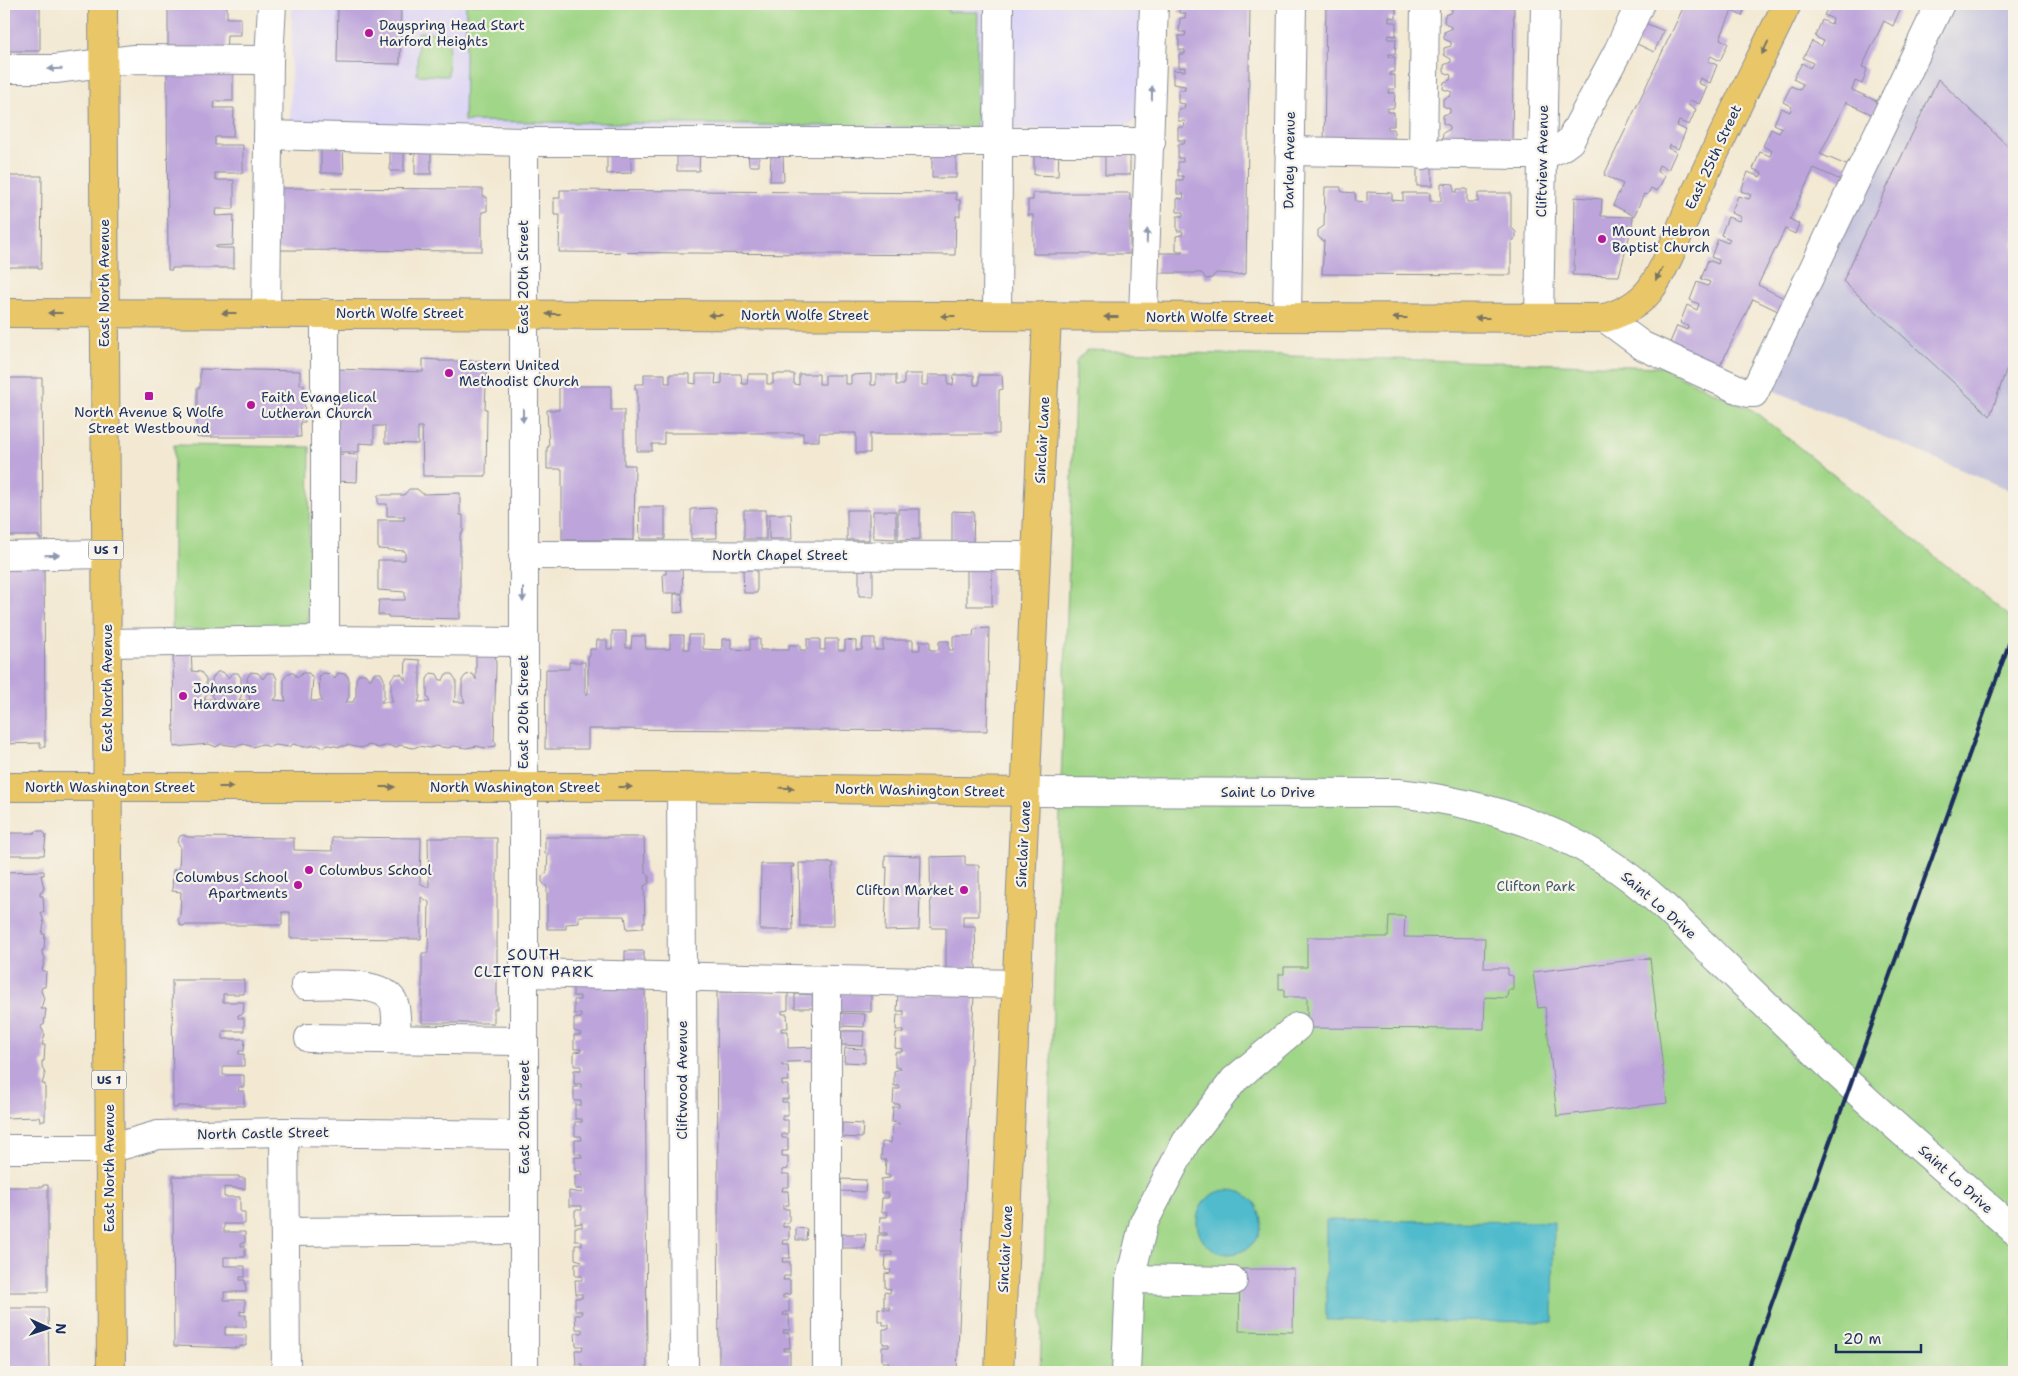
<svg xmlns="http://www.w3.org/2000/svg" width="2018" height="1376" font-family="'Shantell Sans',sans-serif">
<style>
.built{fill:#ddd5f6}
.industrial{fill:#c2c1dc}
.green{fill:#a0d687;stroke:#5e8272}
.water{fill:#50bbcc;stroke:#367595}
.building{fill:#bda5db}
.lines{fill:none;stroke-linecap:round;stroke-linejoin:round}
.minor-casing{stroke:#878c98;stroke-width:30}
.major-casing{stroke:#878c98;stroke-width:30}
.minor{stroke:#fff;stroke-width:28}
.major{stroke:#e9c769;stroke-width:28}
.rail{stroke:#1b2f5e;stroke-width:4}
.oneway{fill:#787363}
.oneway2{fill:#8d97ae}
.poi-dot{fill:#b5179e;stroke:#f7f3e8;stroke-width:2}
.labels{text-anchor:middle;stroke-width:4.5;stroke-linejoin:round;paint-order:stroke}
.shield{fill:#f7f3e8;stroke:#5d6a87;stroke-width:1}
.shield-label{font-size:12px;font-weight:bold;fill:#1b2f5e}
.poi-label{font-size:14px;fill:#1b2f5e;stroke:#f7f3e8;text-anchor:start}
.street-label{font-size:14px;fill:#1b2f5e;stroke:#f7f3e8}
.park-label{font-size:14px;fill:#3c5968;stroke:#f7f3e8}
.neighbourhood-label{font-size:15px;letter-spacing:1px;fill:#1b2f5e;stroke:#f7f3e8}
</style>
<rect width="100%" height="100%" fill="#f7f3e8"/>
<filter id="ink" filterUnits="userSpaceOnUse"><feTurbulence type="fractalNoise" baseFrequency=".02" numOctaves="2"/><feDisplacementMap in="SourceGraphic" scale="10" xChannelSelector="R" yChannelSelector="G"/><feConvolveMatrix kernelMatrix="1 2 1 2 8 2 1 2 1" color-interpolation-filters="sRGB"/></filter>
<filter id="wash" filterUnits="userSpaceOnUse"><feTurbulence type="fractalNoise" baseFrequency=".0096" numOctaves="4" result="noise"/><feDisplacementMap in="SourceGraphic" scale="20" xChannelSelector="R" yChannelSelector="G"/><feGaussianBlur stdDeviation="1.12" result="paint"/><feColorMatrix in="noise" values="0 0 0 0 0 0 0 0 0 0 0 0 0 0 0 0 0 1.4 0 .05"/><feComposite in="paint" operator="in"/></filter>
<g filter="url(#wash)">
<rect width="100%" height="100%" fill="#f3e9d3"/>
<path class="built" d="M292,4H1146L1144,112L1124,129L290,128Z"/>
<path class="industrial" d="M1947,4H2014V492L1770,389Z"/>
<g class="green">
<path d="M466,4H948V12H978L976,128L464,121Z"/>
<path d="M418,32L449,33L448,76L417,75Z"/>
<path d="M1087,350L1661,367L1754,411L2014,620V1372H1040L1076,362Z"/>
<path d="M174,445L310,447L308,631L172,629Z"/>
</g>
<g class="water">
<circle cx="1229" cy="1222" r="32"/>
<path d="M1326,1220L1554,1222L1553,1322L1326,1320Z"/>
</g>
<g id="blocks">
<g class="building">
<rect x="4" y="4" width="36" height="47"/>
<path d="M168,4H227V18H241V35H227L226,54H168Z"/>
<path d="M338,4H401L400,64L337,63Z"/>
<path d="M1180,4H1250L1246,274L1233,275V274L1216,273L1212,278L1206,279L1202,273H1157V253H1182L1183,251H1176V236L1182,235L1183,231H1177V216H1183V212H1177V198L1183,199L1184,194H1177V180H1183V176H1178V162H1183V158H1178V144H1184L1185,140H1178V127H1184L1185,121H1178V109H1184L1185,104L1178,103V90H1185V86L1173,84V70L1185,71V67L1179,68V54H1185V50H1179V36H1185L1186,32H1179L1180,18H1185L1186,13H1179Z"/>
<path d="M1326,4H1396V18L1389,17V22H1396V36L1389,35L1388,39H1396L1395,54H1389L1388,57H1395V72H1390L1389,75H1395V89H1389L1388,93H1395L1394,108H1388V112H1394V126H1388V129H1394V145L1324,146Z"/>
<path d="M1442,4H1514L1512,147L1442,142L1443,133L1450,129V126L1443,123V115L1450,113V109L1443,106V99L1450,96L1452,92L1443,89L1444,82L1450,80L1451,75L1444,72V65L1451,62V59L1444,55V48L1451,46V42L1444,39V32L1451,29V27L1444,22L1445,15L1452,12V9Z"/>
<path d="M1685,4H1746L1742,16L1732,11L1729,17L1720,39L1728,43L1720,61L1711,56L1708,61L1717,65L1710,83L1700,78L1698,83L1707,87L1699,104L1690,100L1688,105L1696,109L1689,125L1679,121L1677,126L1686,130L1678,149L1669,145L1668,148L1676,152L1668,170L1659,165L1657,171L1665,176L1657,191L1651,188L1647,195L1644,194L1634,216L1613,205L1623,184L1604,175Z"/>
<path d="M1830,4H1899L1902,5L1893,26L1884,21L1862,67L1867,69L1862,84L1855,81L1852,90L1879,102L1873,115L1846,102L1820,154L1851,167L1845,182L1814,168L1790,219L1799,224L1795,234L1785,229L1758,285L1786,299L1780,312L1753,299L1716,374L1669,345L1677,326L1687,330L1688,326L1680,323L1687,305L1697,310L1699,304L1690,300L1697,282L1708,286L1710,282L1701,279L1708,260L1718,264L1719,260L1711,257L1718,239L1728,243L1730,239L1721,235L1728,217L1739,221L1741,217L1731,213L1738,196L1749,199L1751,195L1741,191L1748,172L1760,177L1762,173L1753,169L1760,152L1770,156L1772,151L1763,146L1771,129L1779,133L1782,128L1774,124L1781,108L1790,112L1792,107L1783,102L1791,86L1800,90L1803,84L1793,79L1802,63L1810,68L1813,63L1803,58L1812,41L1821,46L1824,41L1815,37L1822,20L1831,24L1833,19L1824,15Z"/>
<path d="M1643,22L1664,31L1654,52L1633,42Z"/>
<path d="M167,65L233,68V101H215L214,108H234L233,137H215V145H243V173H215V180H234V209H216L215,213L216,216L234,215L233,245L216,246V248H234V268H172V270H168Z"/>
<path d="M1938,79L2014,152V348L1990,416L1843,281Z"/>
<path d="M390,146L404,147V171H390Z"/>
<path d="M321,147H343L344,173H321Z"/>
<rect x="415" y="148" width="16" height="26"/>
<path d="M607,148H631V173L607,174Z"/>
<path d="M677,148H700L699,171H677Z"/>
<path d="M759,149V166H749L748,150Z"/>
<path d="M932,150L956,151V178H932Z"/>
<path d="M1034,150H1059L1058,176L1034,175Z"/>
<rect x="1105" y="151" width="25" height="24"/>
<path d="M771,155H783L784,181H770Z"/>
<rect x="1417" y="160" width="15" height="26"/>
<path d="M4,176H42L41,269H38V267H4Z"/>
<path d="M1441,183L1454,184V192H1457V189H1467V202H1478V193H1511V227L1516,232V238L1511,242V275L1322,274L1324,241L1318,237V230L1324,226L1325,187H1341V191L1343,192L1355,193L1356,201L1367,202V192L1392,193V200L1403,201V193H1430V201H1441Z"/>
<path d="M275,188L483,189V197H487V211L482,212V251L274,250Z"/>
<path d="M560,190L956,193V200H960V216H956L955,255L559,252L560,215H554V198H560Z"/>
<path d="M1033,193H1130V200H1135V217H1130V254H1033V215H1028V200H1033Z"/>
<path d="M1575,197L1602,199L1601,216L1633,217L1632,226L1619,276L1572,275V272L1574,271Z"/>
<path d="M423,359L439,360V361H487L485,409H487L486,476H423L422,427H418V444L385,443V426H374V444L359,443V452H336V369L423,372Z"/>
<path d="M200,369L300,371V385H304L305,422H300L301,437H197V388H200Z"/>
<path d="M644,374H665V383H670V374H690V383L696,384V374H716L715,384L722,383V374H741L742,384H747L748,374H767V384H773V374H794V384L799,385V374H819V384H825V375H845V384H851V375L871,374V385H876V375H896V385H904V374H922V385H928V375H948V385H953L954,375H974V385H979V375H1002L1003,389L999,390V434H870V453H856V433H819V441H803V433H664V444H652V451H637V389H635V384H644Z"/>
<path d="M4,378H42L43,539H39V536H4Z"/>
<path d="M559,386H611V410H624V465H635L634,540H562V469H547V447H549L547,410H559Z"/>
<path d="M337,454L358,455L357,482L335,481Z"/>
<path d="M409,489H417L423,494L460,493V515H463V533H461L460,536V619L388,617V615H378L379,600H405V592L378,590V560H405V551L378,549V520H404L405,516H387V504H378V495H404Z"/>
<path d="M639,507H665V539H640Z"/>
<path d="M716,508L717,538L691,539V509Z"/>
<path d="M898,509H920V539L898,540Z"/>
<rect x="744" y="510" width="22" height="29"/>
<rect x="847" y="510" width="22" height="30"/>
<path d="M873,511H896V539L873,538Z"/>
<path d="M952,511L974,512L973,543L952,542Z"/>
<path d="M769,514H791L792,539H769Z"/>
<path d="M44,561L45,747H40V743L4,744V563Z"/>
<path d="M682,567L683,593H664L663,574H666V568Z"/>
<path d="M873,569V596H859V570Z"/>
<rect x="967" y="569" width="25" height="37"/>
<path d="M743,570H757V593H744Z"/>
<path d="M674,594H682L683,612L674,613Z"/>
<path d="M989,628L987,731L588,729V749H545L546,669H569V662H585V694H588V656H590V649H596L597,640H607V649H612V631H626V648H631L632,636H645L646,649H670V635H684V649H689V635H703V649L722,650V639H731V649L750,650V639H760V650H789V645H800V650H807V639H820V650H825V639H838V650H845V640L856,641V650H862L863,638H875V650H883V640H913V650H920V641H930V650H939V641H949V650H953V636H973L974,629Z"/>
<path d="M191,646L192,671L201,672L206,679V695L204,700H215L212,695V679L217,672H223L228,678L232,673H238L241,678V697L239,700L250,701L247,678L251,672L258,673L263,679L267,673H274L277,679V696L274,700L286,701L284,695V679L288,673H294L297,678L303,673H309L313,679L311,701H322L320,696L319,677L323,673L330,674L335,679L338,673L346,674L349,679V697L346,702H353L356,696V679L359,674H365L369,679H371L374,673H381L384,679V698L381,702H393L391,696V679L395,674H401L405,680L406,659L420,660V697L418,702H430L427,696V679L431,673L437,674L440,680H443L446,674H452L456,680V696L453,702H465L462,695V680L466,675L473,674L476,680V649H495L496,665L494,742H496V746L484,748L477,746L466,748L454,746L448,748L436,746L430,748L419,746L413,748L400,745L395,748L388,745L378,748L370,745L360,748L347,745L340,747L329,745L322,747L317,745L304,747L293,744L289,747L275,745L269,747L262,744L253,747L244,744L236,746L221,744L216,747L209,744L174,747L173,647Z"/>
<path d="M36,831H42L46,835L44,855H4V833H34Z"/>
<path d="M183,835L188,837L294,838V850L332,851V837L421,838L420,883L429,888L428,838H497V1009H494V1023H422V953H428L429,902L421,897V939L290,938V912H282V925H188L181,926L178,920L180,916L181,892L172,891L173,870H179L180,846L177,842L180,836Z"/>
<path d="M545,837H644L645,871L649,876V883L644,886L645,922H643V928L627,929L625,916H579V923L566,924V929H547V887L542,882V876L547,872L548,854H545Z"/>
<path d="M885,855L921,856L919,930L885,931L887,867L885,868Z"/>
<path d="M965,856V865H979V916H963V926H975L976,969H946V928H931L930,857Z"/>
<path d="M799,863H833L834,867H832L833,926H800Z"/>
<path d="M761,864H793L794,867H791L793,930H760Z"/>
<path d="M44,871V875H41L44,888L42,892L40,893V896H43L44,912H41L44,923L42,934H45L44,950H42V952L45,958L42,971H46L45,987H42L41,991L44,998L41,1009H46L44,1025H42L41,1027L45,1035L42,1045H45L44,1061H42V1066L45,1074L42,1084H45V1121H40L39,1117L4,1118V872Z"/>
<path d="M1389,916H1405L1404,937L1485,938L1484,968H1508V975L1513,976V990H1508L1507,998L1485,997L1484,1029L1307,1028V997H1284V989H1279V974H1284V967H1307V937H1388Z"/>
<rect x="625" y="951" width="19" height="15"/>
<path d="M1650,958L1667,1103L1557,1116L1545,1007L1538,1008L1533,972Z"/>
<path d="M645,979L647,1372H575V1367H582V1364H576L575,1350H582L583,1346H576L575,1333H582V1329H576L575,1315H581L582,1311H575V1298H582V1294H576L575,1280H582V1276H575V1263H581L582,1261L575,1259V1245H582V1241H575V1227H582V1223L575,1224V1210H582V1206H569V1191L582,1193V1189H575V1175H582L581,1171H575V1157H582L581,1154H575V1140H582V1139L581,1136H575V1122H582V1119H575V1105H581V1101H574V1087H581V1084H574V1070H581V1066H574V1052L581,1051V1049H574V1035H581V1033L574,1031V1018H581V1014H574V1000H580V996H573V980Z"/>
<path d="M172,980H244V994H223V1002H244L243,1014L238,1015V1018H244V1031H223V1039H245L244,1051H239V1054H244V1066H223V1075H244V1087H239L238,1091H244V1106H177V1108H173Z"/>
<path d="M717,992L788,993V1010L782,1011V1014H787L788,1028H781V1031H788V1048L817,1047V1061L788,1062V1063L782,1064V1066H788L789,1081H782V1085H788V1099H782V1102H788V1116H782V1120H788V1134H782V1138H788V1151H782V1156H788V1169L782,1170V1174H789V1187H783L782,1191H788L789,1205H783V1209H789V1223H783V1227H789V1240H783L782,1244H789L790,1258H783L782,1262H790V1276H784L783,1280H790V1294L783,1295V1298H789V1312H784L783,1315H789L790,1330H784L783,1333H789L790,1348H784L783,1351H790V1365H784L783,1368H789L790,1372H719Z"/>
<path d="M835,993L871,994V1012L836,1011Z"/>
<path d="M795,994L819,995V1008H795Z"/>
<path d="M898,994L974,995L957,1372H882V1366L888,1367L889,1362H882V1347H889V1344H883V1329H889V1325H883V1321H878V1308L890,1310V1307H884V1292L890,1293L891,1289L885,1288V1273L890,1274L891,1270H885L886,1255H892V1252H877L878,1235H887V1233H879L880,1217H887L888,1212H881L882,1198H888L889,1193H881V1179L890,1178V1175H885L886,1160H881L882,1142L891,1143L892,1126L899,1124V1123L892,1122L893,1107H899V1104H893L894,1089H900V1086H894V1071L901,1069V1068L895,1067V1052H902V1049L895,1048L896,1033H903V1030H896L897,1015H904V1011H897Z"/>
<path d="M841,1013L865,1014L864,1027L840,1026Z"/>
<path d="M842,1031H864L863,1046L842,1045Z"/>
<path d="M845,1048L865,1049V1063L844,1062Z"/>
<path d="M842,1123L863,1124L862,1138L842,1137Z"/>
<path d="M173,1176H239V1178H245V1189L224,1187V1197H240V1211L241,1212H245V1224H224V1232H245V1243H241V1246H245V1257H224V1266H245V1277H240V1280H245L246,1292H224V1300H245V1312L240,1311V1315H246V1327H225V1335H246V1346H240V1348L174,1346Z"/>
<path d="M840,1179L866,1180L865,1192L840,1191Z"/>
<path d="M43,1185H48V1292H4V1187H43Z"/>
<path d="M796,1228L807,1229L806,1240H796Z"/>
<path d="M842,1234H866L865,1248H841Z"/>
<path d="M1240,1269H1294L1293,1332L1239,1331Z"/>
<path d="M4,1308H48L49,1372H4Z"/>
</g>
</g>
</g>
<g filter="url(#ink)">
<use href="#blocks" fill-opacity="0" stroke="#878c98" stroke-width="1"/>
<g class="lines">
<defs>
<g id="minor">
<path d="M4,69H55L134,59L269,60"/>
<path d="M268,135L524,142H1151"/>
<path d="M524,142V1372"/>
<path d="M1289,151L1519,155C1541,155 1553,155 1570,141L1618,51L1640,4"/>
<path d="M1423,155L1425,4"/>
<path d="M266,314L269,60L272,4"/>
<path d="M997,316L999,4"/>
<path d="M1143,317L1154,4"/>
<path d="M1287,317L1292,4"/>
<path d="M1539,318L1545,4"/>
<path d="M1605,318L1643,346L1742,391L1749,393H1754L1940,4"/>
<path d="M523,555L1036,556"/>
<path d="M4,556L106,554"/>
<path d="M325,640V313"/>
<path d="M106,643L325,640L523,642"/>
<path d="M681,787L684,1372"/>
<path d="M1025,792L1398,793C1470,801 1540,820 1603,859C1646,886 1681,922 1717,958C1749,989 1782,1021 1815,1052C1879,1114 1948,1171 2014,1230"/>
<path d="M524,973L1017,984"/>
<path d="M305,985C327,985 381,980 393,1001C397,1008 396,1030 397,1039"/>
<path d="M309,1038L524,1041"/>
<path d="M284,1132L286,1372"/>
<path d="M4,1149H109L158,1135L284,1132L524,1135"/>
<path d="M285,1232L524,1230"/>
<path d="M1130,1279L1233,1281"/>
<path d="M827,1372V980"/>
<path d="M1126,1372L1130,1279L1144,1222L1186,1142L1234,1080L1297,1027"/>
</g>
<g id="major">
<path d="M103,4L111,1372"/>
<path d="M4,313L1605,318C1622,313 1639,304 1650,290C1669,264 1683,220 1697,190C1726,127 1757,66 1787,4"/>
<path d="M4,787H681L1025,792"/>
<path d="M999,1372L1047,316"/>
</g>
</defs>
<use href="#minor" class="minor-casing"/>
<use href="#major" class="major-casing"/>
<use href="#minor" class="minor"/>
<use href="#major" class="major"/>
<path class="rail" d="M1747,1372L2014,630"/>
</g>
<defs><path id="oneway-solid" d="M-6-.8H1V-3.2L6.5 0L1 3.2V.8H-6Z" transform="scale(1.25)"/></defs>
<g class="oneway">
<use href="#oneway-solid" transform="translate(1765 48) rotate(116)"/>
<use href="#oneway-solid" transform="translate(1659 274) rotate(118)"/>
<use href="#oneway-solid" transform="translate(55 313) rotate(-180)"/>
<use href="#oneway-solid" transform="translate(229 313) rotate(-180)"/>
<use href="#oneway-solid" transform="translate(553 314) rotate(-180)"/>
<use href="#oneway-solid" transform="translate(715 315) rotate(-180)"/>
<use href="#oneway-solid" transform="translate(948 316) rotate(-180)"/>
<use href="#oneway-solid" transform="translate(1111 317) rotate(-180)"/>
<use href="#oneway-solid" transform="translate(1400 318) rotate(-180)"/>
<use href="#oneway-solid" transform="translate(1482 318) rotate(-180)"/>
<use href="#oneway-solid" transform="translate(226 787)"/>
<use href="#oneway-solid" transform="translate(388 787)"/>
<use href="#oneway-solid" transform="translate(625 787)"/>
<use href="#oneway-solid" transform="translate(787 788) rotate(1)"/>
</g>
<g class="oneway2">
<use href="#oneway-solid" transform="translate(55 69) rotate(178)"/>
<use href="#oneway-solid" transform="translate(1152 93) rotate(-89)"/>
<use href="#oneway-solid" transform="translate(1147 236) rotate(-88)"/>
<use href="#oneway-solid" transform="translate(523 415) rotate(90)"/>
<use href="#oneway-solid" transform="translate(52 555) rotate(-1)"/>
<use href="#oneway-solid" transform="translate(523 595) rotate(90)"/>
</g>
</g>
<g class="poi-dot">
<circle cx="369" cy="33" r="5"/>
<circle cx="1602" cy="239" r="5"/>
<circle cx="449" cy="373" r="5"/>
<rect x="144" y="391" width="10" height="10" rx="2.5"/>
<circle cx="251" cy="405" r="5"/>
<circle cx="183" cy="696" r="5"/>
<circle cx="309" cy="870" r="5"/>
<circle cx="298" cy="885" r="5"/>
<circle cx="964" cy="890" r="5"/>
</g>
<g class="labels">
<g class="shield">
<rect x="88.5" y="540.5" width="35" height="19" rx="4"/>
<rect x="91.5" y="1070.5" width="35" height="19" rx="4"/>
</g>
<g class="shield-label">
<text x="106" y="554">US 1</text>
<text x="109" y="1084">US 1</text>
</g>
<g class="poi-label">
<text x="379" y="30">Dayspring Head Start<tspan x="379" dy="16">Harford Heights</tspan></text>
<text x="1612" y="236">Mount Hebron<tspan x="1612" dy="16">Baptist Church</tspan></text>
<text x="459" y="370">Eastern United<tspan x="459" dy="16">Methodist Church</tspan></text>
<text x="261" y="402">Faith Evangelical<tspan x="261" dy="16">Lutheran Church</tspan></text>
<text x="149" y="417" text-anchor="middle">North Avenue &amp; Wolfe<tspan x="149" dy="16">Street Westbound</tspan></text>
<text x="193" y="693">Johnsons<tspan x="193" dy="16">Hardware</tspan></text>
<text x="319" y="875">Columbus School</text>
<text x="288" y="882" text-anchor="end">Columbus School<tspan x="288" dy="16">Apartments</tspan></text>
<text x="954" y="895" text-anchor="end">Clifton Market</text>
</g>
<g class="street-label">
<text transform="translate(1713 157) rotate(-65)" y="5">East 25th Street</text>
<text transform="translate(1289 160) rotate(-89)" y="5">Darley Avenue</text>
<text transform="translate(1542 161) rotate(-89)" y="5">Cliftview Avenue</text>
<text transform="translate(523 277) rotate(-90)" y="5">East 20th Street</text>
<text transform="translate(104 283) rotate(-90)" y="5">East North Avenue</text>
<text x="400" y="318">North Wolfe Street</text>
<text x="805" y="320">North Wolfe Street</text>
<text x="1210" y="322">North Wolfe Street</text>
<text transform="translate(1042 440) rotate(-87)" y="5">Sinclair Lane</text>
<text x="780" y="560">North Chapel Street</text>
<text transform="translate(107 688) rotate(-90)" y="5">East North Avenue</text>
<text transform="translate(523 712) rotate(-90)" y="5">East 20th Street</text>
<text x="110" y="792">North Washington Street</text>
<text x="515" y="792">North Washington Street</text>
<text transform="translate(920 790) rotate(1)" y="5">North Washington Street</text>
<text x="1268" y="797">Saint Lo Drive</text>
<text transform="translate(1023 844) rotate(-87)" y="5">Sinclair Lane</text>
<text transform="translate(1659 905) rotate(41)" y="5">Saint Lo Drive</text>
<text transform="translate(682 1080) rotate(-90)" y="5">Cliftwood Avenue</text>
<text transform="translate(524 1117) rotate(-90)" y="5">East 20th Street</text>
<text transform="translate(263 1133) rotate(-1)" y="5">North Castle Street</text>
<text transform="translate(109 1168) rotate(-90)" y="5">East North Avenue</text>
<text transform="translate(1956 1179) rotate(42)" y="5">Saint Lo Drive</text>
<text transform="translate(1005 1249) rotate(-87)" y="5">Sinclair Lane</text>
</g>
<g class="park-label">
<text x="1536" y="891">Clifton Park</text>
</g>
<g class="neighbourhood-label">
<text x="534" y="960">SOUTH<tspan x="534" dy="17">CLIFTON PARK</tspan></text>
</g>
</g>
<rect width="2018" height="1376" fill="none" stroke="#f7f3e8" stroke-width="20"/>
<g transform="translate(48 1328) rotate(93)" stroke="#f7f3e8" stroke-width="4" paint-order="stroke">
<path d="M0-4L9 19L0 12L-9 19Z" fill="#1b2f5e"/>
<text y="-8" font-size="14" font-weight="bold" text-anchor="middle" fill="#1b2f5e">N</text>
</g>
<path d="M1836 1344v8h85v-8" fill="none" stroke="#1b2f5e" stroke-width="2.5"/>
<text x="1843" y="1344" font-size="15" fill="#1b2f5e" stroke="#f7f3e8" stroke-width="4" paint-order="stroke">20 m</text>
</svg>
